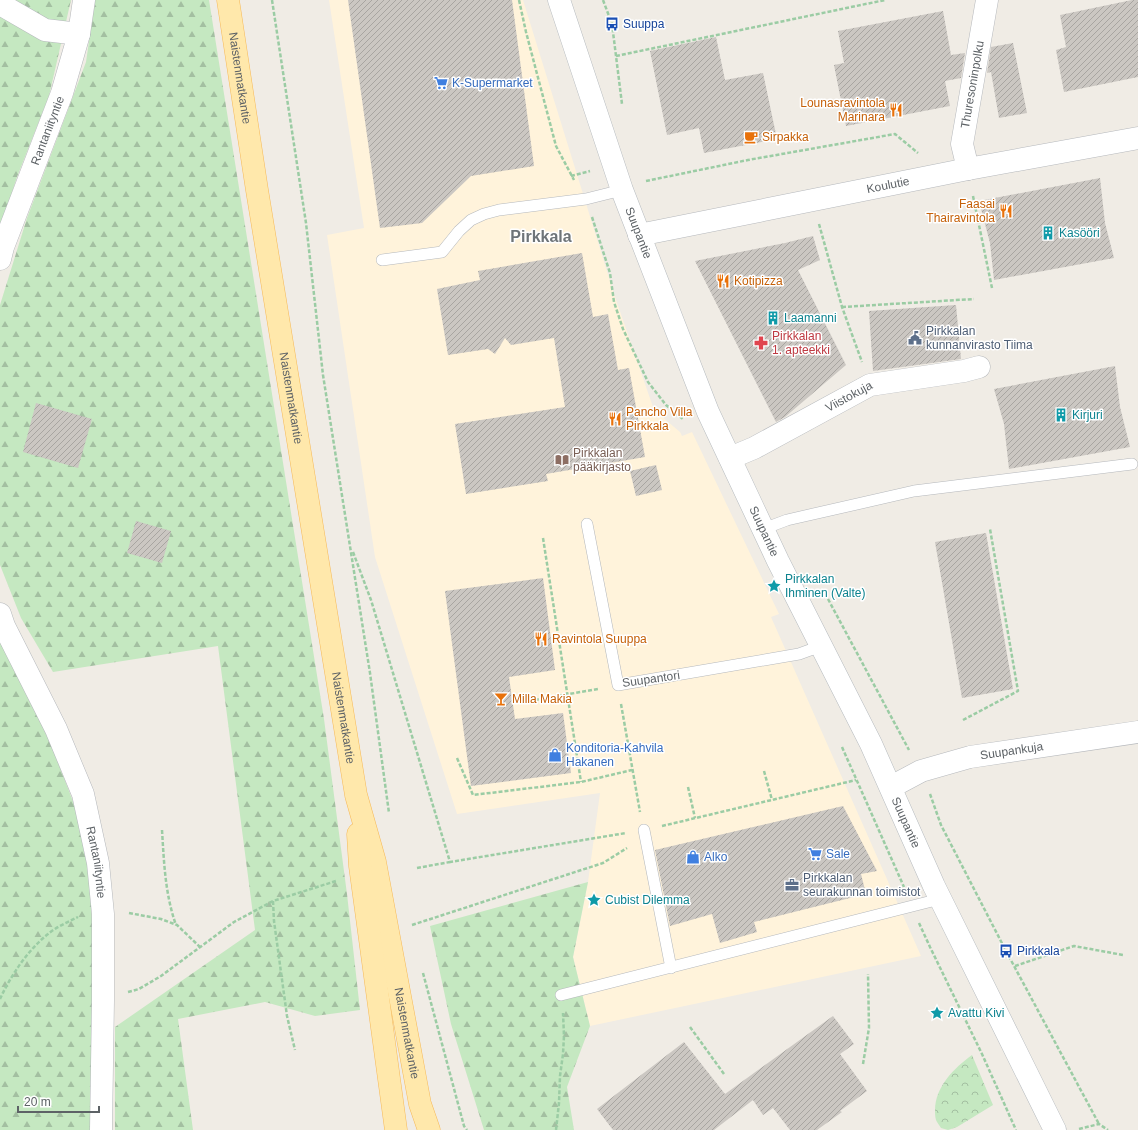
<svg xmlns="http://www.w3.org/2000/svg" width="1138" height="1130" viewBox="0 0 1138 1130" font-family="Arial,sans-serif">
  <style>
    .commercial { fill: #fff3db }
    .forest { fill: url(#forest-firs) }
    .park { fill: url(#park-crowns) }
    .building { fill: url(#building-hatch) }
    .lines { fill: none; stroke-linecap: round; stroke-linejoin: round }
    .lane-casing { stroke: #b5b8bc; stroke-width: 12 }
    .street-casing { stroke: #b5b8bc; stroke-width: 23 }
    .secondary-casing { stroke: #b6bbbf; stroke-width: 23 }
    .primary-casing { stroke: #f6b958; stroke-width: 23 }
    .path { stroke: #9bcca4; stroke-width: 2.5; stroke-dasharray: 4 2; stroke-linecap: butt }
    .lane { stroke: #fff; stroke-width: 11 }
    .street { stroke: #fff; stroke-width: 22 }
    .secondary { stroke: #fff; stroke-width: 22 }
    .primary { stroke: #ffe8ab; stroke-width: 22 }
    .labels { text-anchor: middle; stroke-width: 3; stroke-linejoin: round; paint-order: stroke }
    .transit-label { font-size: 12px; fill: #164399; stroke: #fff; text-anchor: start }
    .street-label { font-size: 12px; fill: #5d6266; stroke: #fff }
    .shop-label { font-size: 12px; fill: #366cbe; stroke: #fff; text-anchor: start }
    .food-label { font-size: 12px; fill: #c56008; stroke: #fff; text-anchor: start }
    .culture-label { font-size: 12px; fill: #0d838f; stroke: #fff; text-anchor: start }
    .service-label { font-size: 12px; fill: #4e5e75; stroke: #fff; text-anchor: start }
    .health-label { font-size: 12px; fill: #be3a42; stroke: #fff; text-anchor: start }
    .education-label { font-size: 12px; fill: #785e54; stroke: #fff; text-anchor: start }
    .district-label { font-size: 16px; font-weight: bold; fill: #6e7478; stroke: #fff }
  </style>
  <defs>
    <pattern id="forest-firs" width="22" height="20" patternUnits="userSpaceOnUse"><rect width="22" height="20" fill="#c5e8c1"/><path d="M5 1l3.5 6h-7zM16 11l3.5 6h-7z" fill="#a3bfa1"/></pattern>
    <pattern id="park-crowns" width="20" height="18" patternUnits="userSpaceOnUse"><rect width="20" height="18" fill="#c5e8c1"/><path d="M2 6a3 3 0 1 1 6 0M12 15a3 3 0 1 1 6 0" fill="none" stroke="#a3bfa1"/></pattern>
    <pattern id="building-hatch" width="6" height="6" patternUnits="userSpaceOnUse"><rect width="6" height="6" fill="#cbc7c2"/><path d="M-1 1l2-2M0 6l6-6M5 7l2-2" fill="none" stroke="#a8a5a1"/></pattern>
  </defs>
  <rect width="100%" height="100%" fill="#f0ece5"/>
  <!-- commercial -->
  <path class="commercial" d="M329,0H523L614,294L654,410L680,432L682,436L692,432L779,614L771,617L921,956L590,1026L573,957L588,882L600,793L457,814L375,557L327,235L364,228Z"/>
  <!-- forest -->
  <g class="forest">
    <path d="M0,0H71L49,96L17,177L0,229Z"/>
    <path d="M95,0H209L324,719L347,894L360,1010L315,1016L265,1002L178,1019L193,1130H115V1027L255,930L218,646L53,672L21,618L0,565V305L27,218L86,62Z"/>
    <path d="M0,633L53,749L77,812L88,861L91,901L95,976L92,1130H0Z"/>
    <path d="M588,882L573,957L590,1026L567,1087L574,1130H484L451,1024L430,926Z"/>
  </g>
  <!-- park -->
  <path class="park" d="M972,1055L993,1105L957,1127L948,1130L941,1128C939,1125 937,1122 936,1120C935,1117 935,1113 935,1110C935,1087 954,1068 972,1055Z"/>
  <!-- building -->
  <g class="building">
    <path d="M348,0H512L534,166L471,176L422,223L380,228Z"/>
    <path d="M1132,0H1138V77L1064,92L1056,50L1066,47L1060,15Z"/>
    <path d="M943,11L951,55L965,53L961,78L945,81L950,106L846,126L834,65L844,63L838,31Z"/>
    <path d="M716,37L725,80L763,73L777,139L704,153L699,128L667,135L650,51Z"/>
    <path d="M1013,43L1027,113L999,118L991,72L987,73L991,47Z"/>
    <path d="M1100,178L1105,223L1114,258L994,280L990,243L979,201Z"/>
    <path d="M813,236L820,260L798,270L846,365L785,417L776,422L695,261L785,243Z"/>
    <path d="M582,253L593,317L608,314L618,370L629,368L645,457L546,474L548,481L466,494L455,424L565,407L554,338L511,345L505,338L495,354L488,349L448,355L437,289L480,280L478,271Z"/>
    <path d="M956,305L961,359L873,371L869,311Z"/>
    <path d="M1115,366L1120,407L1130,447L1009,469L1004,424L994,389Z"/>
    <path d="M36,403L92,419L78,468L23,452Z"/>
    <path d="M656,465L662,490L636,496L630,471Z"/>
    <path d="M136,521L171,531L162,563L127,553Z"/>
    <path d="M986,533L1013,689L962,698L935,542Z"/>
    <path d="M543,578L555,670L509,677L515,719L563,713L571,773L471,786L445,591Z"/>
    <path d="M843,806L877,871L861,874L866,894L754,922L757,932L720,943L712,914L670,926L655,850Z"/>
    <path d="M833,1016L854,1044L840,1054L867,1091L840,1111L842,1112L817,1130H790L773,1108L763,1115L753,1100L714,1130H613L597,1109L684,1042L725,1094Z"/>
  </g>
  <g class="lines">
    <!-- lane casing -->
    <g class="lane-casing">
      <g id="lane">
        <path d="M382,260L442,252L459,231L471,220L484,214L499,210L586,199L622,190"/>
        <path d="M587,524L618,685L799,654L821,646"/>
        <path d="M763,529L787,520L914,491L1132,464"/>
        <path d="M644,830L671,968"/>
        <path d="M561,995L940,899"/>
      </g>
    </g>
    <!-- street casing -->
    <g class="street-casing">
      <g id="street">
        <path d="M0,4L45,30L79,34"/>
        <path id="s1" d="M968,169L962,144L987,0"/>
        <path id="s2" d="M639,235L968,169L1138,138"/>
        <path id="s3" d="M0,259L3,247L62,93L79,34L84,0"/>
        <path id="s4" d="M730,458L754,448L870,385L964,371L979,367"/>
        <path id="s5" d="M0,614L4,626L56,729L83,794L98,863L103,914V1000L101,1130"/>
        <path id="s6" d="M891,787L921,771L970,757L1138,732"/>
      </g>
    </g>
    <!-- secondary casing -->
    <g class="secondary-casing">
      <g id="secondary">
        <path id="s7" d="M559,0L622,190L708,412L778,561L871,744L934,886L1055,1130"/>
      </g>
    </g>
    <!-- primary casing -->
    <g class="primary-casing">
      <g id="primary">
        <path id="s8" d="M228,0L257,190L356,795L375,862L420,1104L429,1130"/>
        <path d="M358,834L360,866L396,1130"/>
      </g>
    </g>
    <!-- path -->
    <g class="path">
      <path d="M272,0L306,223L323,375L370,673L389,813"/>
      <path d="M519,0L526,32L556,146L574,180"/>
      <path d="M603,0L612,24L622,104"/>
      <path d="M616,56L885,0"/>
      <path d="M571,176L590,171"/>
      <path d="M646,181L748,160L895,134L918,153"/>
      <path d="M973,196L992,288"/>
      <path d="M592,217L610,273L614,302L623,329L648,382L666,405L683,419"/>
      <path d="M819,224L842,307L862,362"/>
      <path d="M842,307L974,299"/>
      <path d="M543,538L581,782"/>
      <path d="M353,552L371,600L450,862L626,833"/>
      <path d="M828,599L909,750"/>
      <path d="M523,702L598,689"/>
      <path d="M621,704L640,812"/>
      <path d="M963,720L1018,691L990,529"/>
      <path d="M842,747L904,887"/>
      <path d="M457,758L473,795L581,782L632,770"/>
      <path d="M764,771L772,800"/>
      <path d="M688,787L695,818"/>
      <path d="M930,794L941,825L1006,951L1099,1124"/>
      <path d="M662,826L856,780"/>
      <path d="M162,830C164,862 165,894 176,925"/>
      <path d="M417,868L450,862"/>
      <path d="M273,901L274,921L287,1016L295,1050"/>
      <path d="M129,913L161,919L177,925L201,948"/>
      <path d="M919,923L930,947L982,1054L1016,1130"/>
      <path d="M412,925L603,863L627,848"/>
      <path d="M1015,966L1074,946L1123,955"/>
      <path d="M423,973L464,1126L467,1130"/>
      <path d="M128,992L139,989L161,976L234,922L273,901L336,881"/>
      <path d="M0,999C11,975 28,950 48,934C56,927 68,922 78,917"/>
      <path d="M690,1027L724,1074"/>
      <path d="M863,1064L869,1028L868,974"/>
      <path d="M1079,1129L1099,1124L1108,1130"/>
      <path d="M556,1130L559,1103L560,1076L563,1054L564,1036L563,1013"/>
    </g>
    <!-- lane -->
    <use href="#lane" class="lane"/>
    <!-- street -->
    <use href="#street" class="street"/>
    <!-- secondary -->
    <use href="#secondary" class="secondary"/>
    <!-- primary -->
    <use href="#primary" class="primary"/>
  </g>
  <!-- icons -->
  <defs>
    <g id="bus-bare" transform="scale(1.08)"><path d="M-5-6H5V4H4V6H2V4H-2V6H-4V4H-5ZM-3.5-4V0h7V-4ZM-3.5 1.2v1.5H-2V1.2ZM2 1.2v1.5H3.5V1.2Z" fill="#1a4fb4" stroke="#fff" stroke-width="2.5" paint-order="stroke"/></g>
    <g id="supermarket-bare" transform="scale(1.08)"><path d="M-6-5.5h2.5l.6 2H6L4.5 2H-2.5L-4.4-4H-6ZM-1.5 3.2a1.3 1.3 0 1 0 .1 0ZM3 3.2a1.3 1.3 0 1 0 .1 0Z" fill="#3f7fe0" stroke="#fff" stroke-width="2.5" paint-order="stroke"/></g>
    <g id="restaurant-bare" transform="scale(1.08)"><path d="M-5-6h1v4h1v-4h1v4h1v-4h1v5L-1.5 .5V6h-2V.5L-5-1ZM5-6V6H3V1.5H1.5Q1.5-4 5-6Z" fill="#e8710a" stroke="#fff" stroke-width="2.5" paint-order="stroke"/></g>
    <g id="cafe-bare" transform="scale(1.08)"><path d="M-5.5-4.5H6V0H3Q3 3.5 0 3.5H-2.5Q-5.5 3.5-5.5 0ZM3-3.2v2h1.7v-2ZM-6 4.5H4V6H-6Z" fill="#e8710a" stroke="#fff" stroke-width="2.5" paint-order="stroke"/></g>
    <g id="building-bare" transform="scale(1.08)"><path d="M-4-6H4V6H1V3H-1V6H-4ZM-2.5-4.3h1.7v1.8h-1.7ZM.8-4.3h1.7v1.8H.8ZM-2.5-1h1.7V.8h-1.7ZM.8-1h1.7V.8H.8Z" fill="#0f9aa8" stroke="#fff" stroke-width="2.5" paint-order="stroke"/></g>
    <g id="civic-bare" transform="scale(1.08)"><path d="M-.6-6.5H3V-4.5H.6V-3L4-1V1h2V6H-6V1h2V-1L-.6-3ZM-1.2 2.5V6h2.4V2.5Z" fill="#5c6f8a" stroke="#fff" stroke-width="2.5" paint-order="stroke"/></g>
    <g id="pharmacy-bare" transform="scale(1.08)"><path d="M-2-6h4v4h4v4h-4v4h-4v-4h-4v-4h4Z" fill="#e0444e" stroke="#fff" stroke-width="2.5" paint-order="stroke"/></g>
    <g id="library-bare" transform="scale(1.08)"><path d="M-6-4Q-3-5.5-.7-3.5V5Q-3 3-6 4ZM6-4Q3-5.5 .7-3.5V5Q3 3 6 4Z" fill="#8d6e63" stroke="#fff" stroke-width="2.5" paint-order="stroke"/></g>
    <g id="sight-bare" transform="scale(1.08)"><path d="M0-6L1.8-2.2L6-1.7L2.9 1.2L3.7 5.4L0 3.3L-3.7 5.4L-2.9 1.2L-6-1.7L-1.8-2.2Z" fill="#0f9aa8" stroke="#fff" stroke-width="2.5" paint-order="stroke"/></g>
    <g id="bar-bare" transform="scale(1.08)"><path d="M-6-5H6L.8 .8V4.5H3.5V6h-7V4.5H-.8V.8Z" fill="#e8710a" stroke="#fff" stroke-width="2.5" paint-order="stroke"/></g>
    <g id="shop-bare" transform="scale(1.08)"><path d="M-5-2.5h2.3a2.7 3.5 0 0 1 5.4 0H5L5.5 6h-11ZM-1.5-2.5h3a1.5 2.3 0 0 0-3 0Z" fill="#3f7fe0" stroke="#fff" stroke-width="2.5" paint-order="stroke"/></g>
    <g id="office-bare" transform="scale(1.08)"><path d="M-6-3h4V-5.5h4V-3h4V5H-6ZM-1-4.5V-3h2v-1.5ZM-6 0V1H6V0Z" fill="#5c6f8a" stroke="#fff" stroke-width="2.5" paint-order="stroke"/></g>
  </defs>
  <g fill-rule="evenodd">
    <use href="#bus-bare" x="612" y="24"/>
    <use href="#supermarket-bare" x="441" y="83"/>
    <use href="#restaurant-bare" x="896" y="110"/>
    <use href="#cafe-bare" x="751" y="137"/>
    <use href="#restaurant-bare" x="1006" y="211"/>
    <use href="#building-bare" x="1048" y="233"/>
    <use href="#restaurant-bare" x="723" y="281"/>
    <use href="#building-bare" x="773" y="318"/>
    <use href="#civic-bare" x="915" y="338"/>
    <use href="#pharmacy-bare" x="761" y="343"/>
    <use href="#building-bare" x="1061" y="415"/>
    <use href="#restaurant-bare" x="615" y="419"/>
    <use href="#library-bare" x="562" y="460"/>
    <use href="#sight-bare" x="774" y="586"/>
    <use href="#restaurant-bare" x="541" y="639"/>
    <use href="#bar-bare" x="501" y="699"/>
    <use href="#shop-bare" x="555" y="755"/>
    <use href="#supermarket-bare" x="815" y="854"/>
    <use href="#shop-bare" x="693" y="857"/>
    <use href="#office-bare" x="792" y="885"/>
    <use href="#sight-bare" x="594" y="900"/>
    <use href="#bus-bare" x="1006" y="951"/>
    <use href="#sight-bare" x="937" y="1013"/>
  </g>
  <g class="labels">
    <!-- transit labels -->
    <g class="transit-label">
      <text x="623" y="28">Suuppa</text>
      <text x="1017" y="955">Pirkkala</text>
    </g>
    <!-- street labels -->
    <g class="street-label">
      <text dy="4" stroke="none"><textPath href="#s8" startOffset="79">Naistenmatkantie</textPath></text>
      <text dy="4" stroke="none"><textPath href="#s1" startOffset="86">Thuresoninpolku</textPath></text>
      <text dy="4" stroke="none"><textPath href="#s3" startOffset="137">Rantaniityntie</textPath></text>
      <text dy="4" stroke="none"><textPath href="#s2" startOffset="254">Koulutie</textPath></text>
      <text dy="4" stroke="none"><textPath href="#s7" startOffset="246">Suupantie</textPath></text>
      <text dy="4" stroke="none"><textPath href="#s8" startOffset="403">Naistenmatkantie</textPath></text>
      <text dy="4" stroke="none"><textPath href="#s4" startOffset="134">Viistokuja</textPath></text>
      <text dy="4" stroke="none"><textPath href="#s7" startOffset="570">Suupantie</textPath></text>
      <text transform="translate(651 679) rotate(-8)" y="4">Suupantori</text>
      <text dy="4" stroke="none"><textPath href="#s8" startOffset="727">Naistenmatkantie</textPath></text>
      <text dy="4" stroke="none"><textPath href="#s6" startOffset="127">Suupankuja</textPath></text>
      <text dy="4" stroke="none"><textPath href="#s7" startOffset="894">Suupantie</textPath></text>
      <text dy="4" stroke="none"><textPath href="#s5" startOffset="268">Rantaniityntie</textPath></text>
      <text dy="4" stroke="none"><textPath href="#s8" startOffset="1049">Naistenmatkantie</textPath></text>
    </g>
    <!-- shop labels -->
    <g class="shop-label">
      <text x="452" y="87">K-Supermarket</text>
      <text x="566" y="752">Konditoria-Kahvila<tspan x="566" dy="14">Hakanen</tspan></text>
      <text x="826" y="858">Sale</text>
      <text x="704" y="861">Alko</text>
    </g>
    <!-- food labels -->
    <g class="food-label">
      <text x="885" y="107" text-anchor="end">Lounasravintola<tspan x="885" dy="14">Marinara</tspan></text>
      <text x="762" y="141">Sirpakka</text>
      <text x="995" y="208" text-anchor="end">Faasai<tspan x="995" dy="14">Thairavintola</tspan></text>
      <text x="734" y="285">Kotipizza</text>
      <text x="626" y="416">Pancho Villa<tspan x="626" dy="14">Pirkkala</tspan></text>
      <text x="552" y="643">Ravintola Suuppa</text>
      <text x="512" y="703">Milla Makia</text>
    </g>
    <!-- culture labels -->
    <g class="culture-label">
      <text x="1059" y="237">Kasööri</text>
      <text x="784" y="322">Laamanni</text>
      <text x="1072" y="419">Kirjuri</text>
      <text x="785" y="583">Pirkkalan<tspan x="785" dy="14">Ihminen (Valte)</tspan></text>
      <text x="605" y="904">Cubist Dilemma</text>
      <text x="948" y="1017">Avattu Kivi</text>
    </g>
    <!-- service labels -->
    <g class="service-label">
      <text x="926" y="335">Pirkkalan<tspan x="926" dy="14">kunnanvirasto Tiima</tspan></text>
      <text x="803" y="882">Pirkkalan<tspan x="803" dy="14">seurakunnan toimistot</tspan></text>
    </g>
    <!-- health labels -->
    <g class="health-label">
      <text x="772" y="340">Pirkkalan<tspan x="772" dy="14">1. apteekki</tspan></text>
    </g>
    <!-- education labels -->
    <g class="education-label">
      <text x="573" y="457">Pirkkalan<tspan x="573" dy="14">pääkirjasto</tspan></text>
    </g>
    <!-- district labels -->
    <g class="district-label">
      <text x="541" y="242">Pirkkala</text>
    </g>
  </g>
  <!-- scale -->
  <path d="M18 1106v6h81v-6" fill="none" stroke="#5d6266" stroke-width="2"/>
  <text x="24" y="1106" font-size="12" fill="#5d6266" stroke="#ffffff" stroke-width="3" paint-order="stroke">20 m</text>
</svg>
